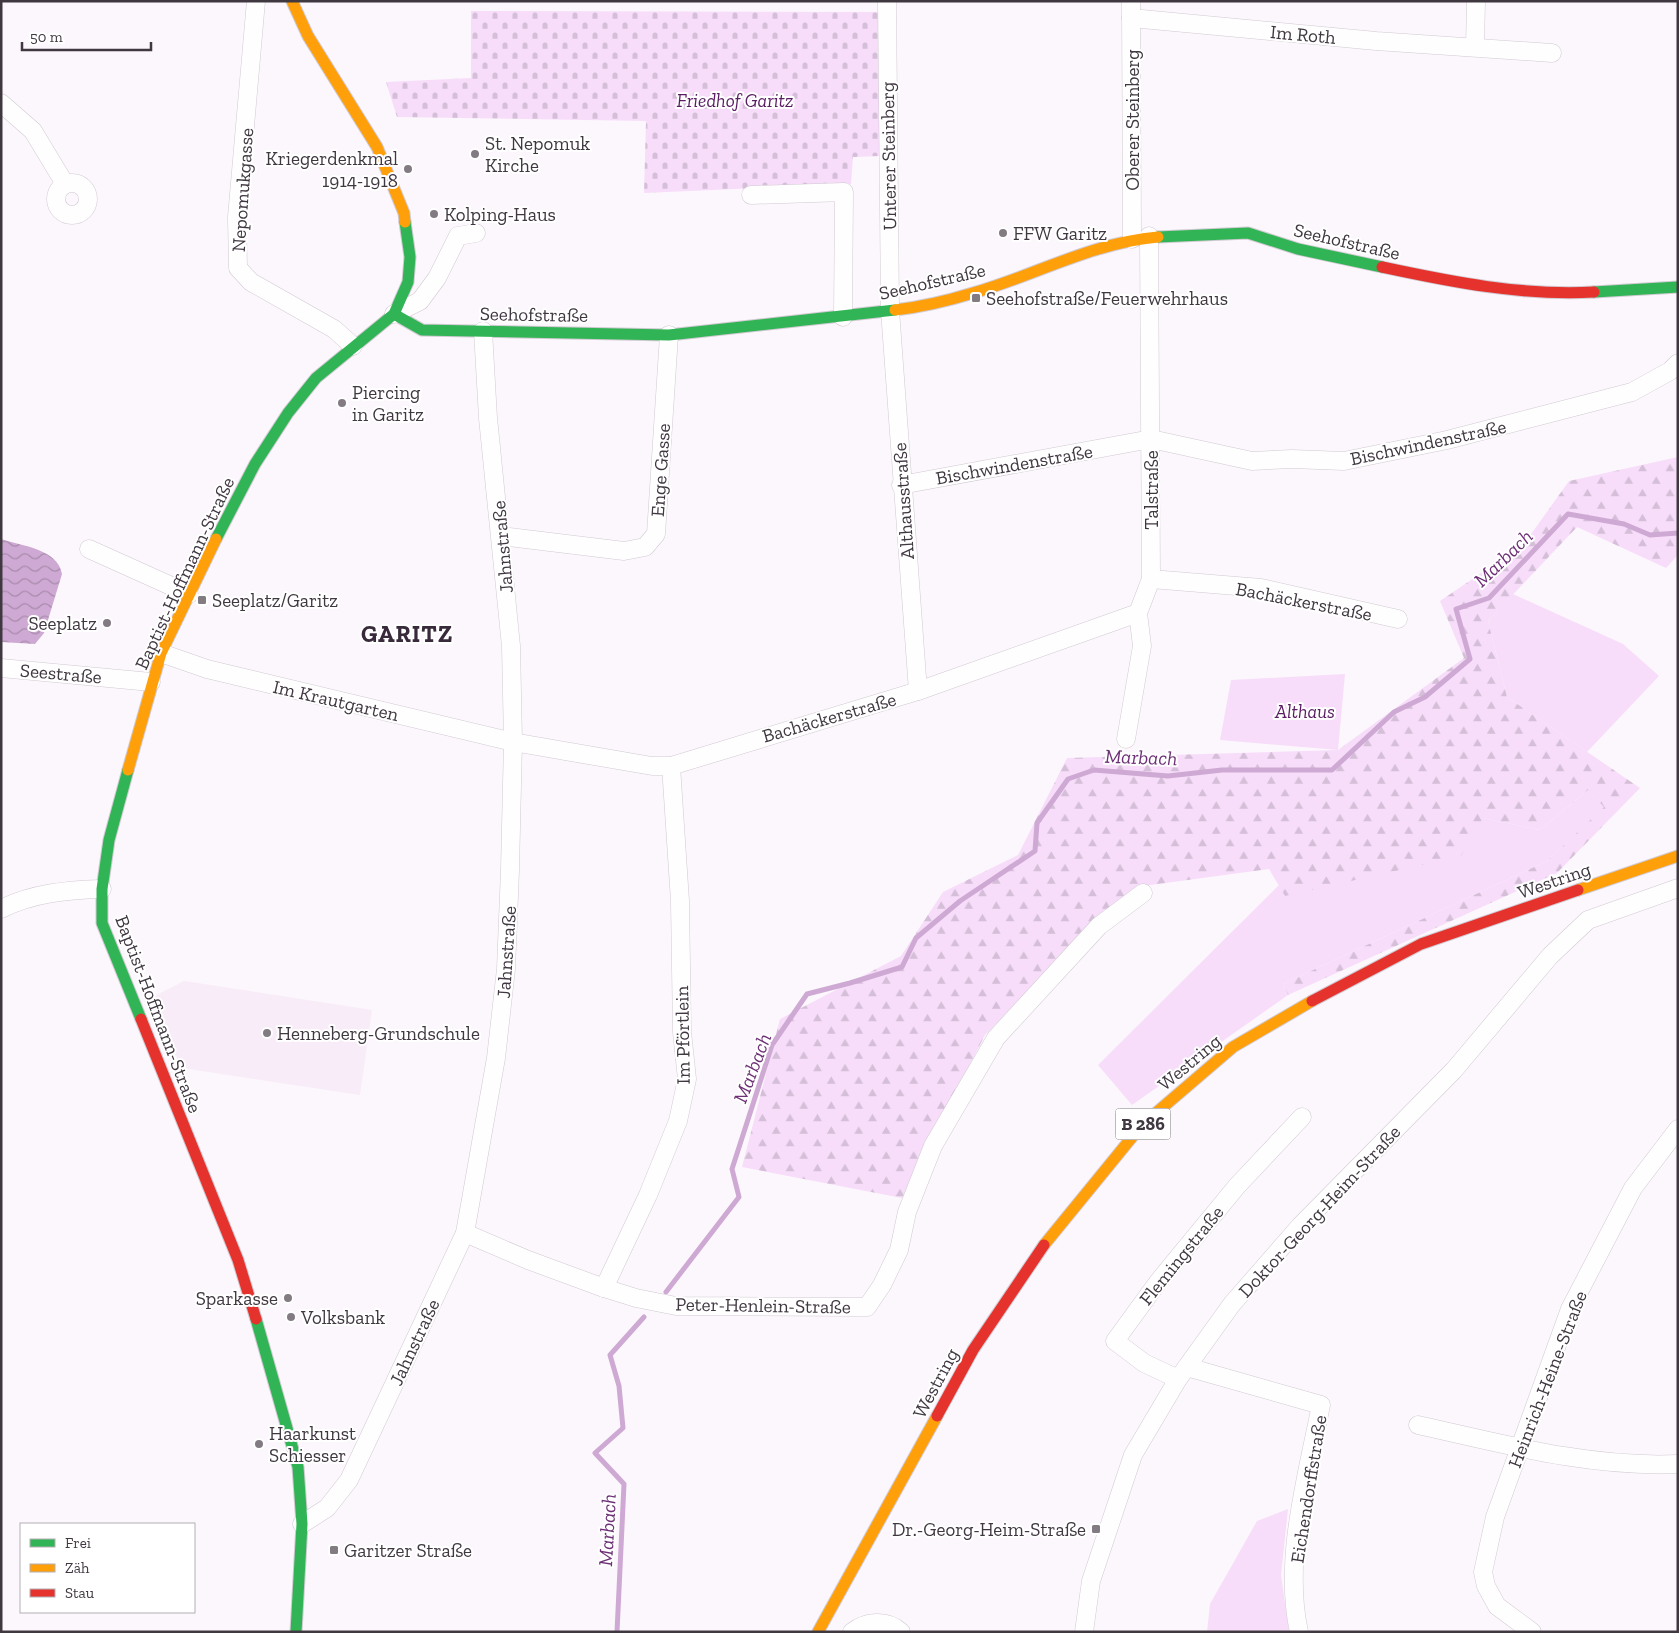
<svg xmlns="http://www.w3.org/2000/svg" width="1679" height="1633" viewBox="0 0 1679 1633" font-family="'Zilla Slab',serif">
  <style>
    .built { fill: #f7ecf8 }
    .green { fill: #f7ddfa }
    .forest { fill: url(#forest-firs) }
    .cemetery { fill: url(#cemetery-stones) }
    .water { fill: url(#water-waves) }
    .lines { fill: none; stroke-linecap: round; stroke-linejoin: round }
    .stream { stroke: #cea9d3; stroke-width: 5 }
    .street-casing { stroke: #d0cad1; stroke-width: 19 }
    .fast-casing { stroke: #d0cad1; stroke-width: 13 }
    .slow-casing { stroke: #d0cad1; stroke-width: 13 }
    .jam-casing { stroke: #d0cad1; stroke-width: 13 }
    .street { stroke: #fffeff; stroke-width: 18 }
    .fast { stroke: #30b455; stroke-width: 11 }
    .slow { stroke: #ff9f0a; stroke-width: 11 }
    .jam { stroke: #e5322d; stroke-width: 11 }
    .poi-dot { fill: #827b82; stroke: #fff; stroke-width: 2 }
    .labels { text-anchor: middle; stroke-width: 4; stroke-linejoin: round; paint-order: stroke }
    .shield { fill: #fff; stroke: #79747a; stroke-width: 1 }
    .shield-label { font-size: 18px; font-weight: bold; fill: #403841 }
    .street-label { font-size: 19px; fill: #403841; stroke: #fff }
    .park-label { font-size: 19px; font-style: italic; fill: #5a1d63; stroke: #fff }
    .poi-label { font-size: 19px; fill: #403841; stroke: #fff; text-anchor: start }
    .water-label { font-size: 20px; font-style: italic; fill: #6e3076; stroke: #fff }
    .district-label { font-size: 24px; font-weight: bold; letter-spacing: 1px; fill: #392a3b; stroke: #fff }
  </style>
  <defs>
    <pattern id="forest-firs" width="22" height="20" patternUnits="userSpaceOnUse" patternTransform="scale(1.25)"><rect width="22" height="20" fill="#f7ddfa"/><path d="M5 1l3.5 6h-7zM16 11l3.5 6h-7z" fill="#d5bed8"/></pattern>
    <pattern id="cemetery-stones" width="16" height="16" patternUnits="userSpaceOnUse" patternTransform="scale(1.25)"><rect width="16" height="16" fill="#f7ddfa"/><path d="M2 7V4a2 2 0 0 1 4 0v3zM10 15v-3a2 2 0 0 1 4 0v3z" fill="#d5bed8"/></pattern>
    <pattern id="water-waves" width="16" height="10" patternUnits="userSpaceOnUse" patternTransform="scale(1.25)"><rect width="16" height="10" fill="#cea9d3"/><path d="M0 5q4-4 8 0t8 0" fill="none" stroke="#a98bad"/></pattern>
  </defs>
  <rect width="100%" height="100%" fill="#fcf7fc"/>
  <!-- built -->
  <path class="built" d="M184,981L372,1010L360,1095L182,1068L149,999Z"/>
  <!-- green -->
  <g class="green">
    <path d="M1513,594L1623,644L1659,676L1587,752L1507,697L1488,621Z"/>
    <path d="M1345,674L1338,750L1220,740L1231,680Z"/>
    <path d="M1588,790L1605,807L1547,861L1283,984L1288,995L1132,1105L1098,1065L1279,885L1285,896L1483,818L1540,830Z"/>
    <path d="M1288,1509L1281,1575L1289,1632H1207L1210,1604L1257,1521Z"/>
  </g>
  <!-- forest -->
  <path class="forest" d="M1678,457V555L1666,568L1577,527L1488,621L1507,697L1640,788L1557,873L1288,995L1283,984L1547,861L1604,807L1588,790L1540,830L1483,818L1461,856L1285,896L1269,869L1136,887L1096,923L985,1035L902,1198L742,1167L780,1019L901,956L943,892L1018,855L1067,758L1338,750L1464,658L1440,601L1524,544L1569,481Z"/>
  <!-- cemetery -->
  <path class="cemetery" d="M471,11L880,12V156L853,157L851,184L644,193L646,121L397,117L386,82L471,78Z"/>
  <!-- water -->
  <path class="water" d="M1,539C22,546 58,549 62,574L44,633L35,644L1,642Z"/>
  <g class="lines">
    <!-- stream -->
    <g class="stream">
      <path d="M666,1292L739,1197L732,1169L772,1045L807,994L850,983L902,967L916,938L960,901L1035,851L1037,823L1068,779L1094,770L1168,776L1222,770H1332L1394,712L1425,697L1470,659L1456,609L1489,598L1568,514L1624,524L1650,535L1678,533"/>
      <path d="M617,1632L624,1484L595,1453L623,1428L619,1386L610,1355L644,1317"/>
    </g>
    <!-- street casing -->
    <g class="street-casing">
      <g id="street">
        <path d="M256,1L237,217L238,268L251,282L334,329L353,346"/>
        <path d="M887,1L890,310L918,691"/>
        <path d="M1131,1L1132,239"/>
        <path d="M1131,18L1376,41L1552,53"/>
        <path d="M1475,47L1476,1"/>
        <path d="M1,103L33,131L65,184"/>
        <circle cx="72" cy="199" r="16"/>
        <path d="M751,195L844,192L843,317"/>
        <path d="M394,314L420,301L437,278L458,236L476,233"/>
        <path d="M901,485L1151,439L1252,461L1292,459L1344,461L1447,440L1632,392L1670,371L1678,363"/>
        <path d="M501,536L624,551L645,547L656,534L669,335"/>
        <path d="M89,549L189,594"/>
        <path d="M1151,579L1261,588L1398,619"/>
        <path d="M161,653L207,669L513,742L652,766H671L918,691L1138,613"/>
        <path d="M1,668L151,682"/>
        <path d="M1126,739L1142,646L1138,613L1151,579L1149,236"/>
        <path d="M1,909C33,893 67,890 102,889"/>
        <path d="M465,1233L528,1260L604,1288L636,1298L676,1306L867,1307L882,1285L899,1250L907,1212L933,1146L996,1038L1099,926L1143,893"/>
        <path d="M604,1288L648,1195L678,1121L687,1079L682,1032L680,901L671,766"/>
        <path d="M1187,1367L1321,1405C1307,1476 1283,1560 1299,1632"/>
        <path d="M1178,1379L1144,1363L1115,1341L1158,1282L1237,1186L1302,1117"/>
        <path d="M1418,1425C1503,1444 1590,1468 1678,1464"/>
        <path d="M302,1524L327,1508L349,1480L465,1233L496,1058L506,969L510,870L513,742L511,646L488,418L483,331"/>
        <path d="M852,1632C866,1621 887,1619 901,1632"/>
        <path d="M1084,1632L1091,1581L1133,1455L1178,1379L1232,1304L1301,1225L1454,1070L1550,956L1588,920L1678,888"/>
        <path d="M1532,1632L1497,1606L1486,1586L1483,1572L1495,1517L1570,1309L1633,1188L1678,1129"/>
      </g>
    </g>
    <!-- fast casing -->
    <g class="fast-casing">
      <g id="fast">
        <path d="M1158,237L1248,233L1298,249L1382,267"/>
        <path d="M1594,292L1678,287"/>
        <path d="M394,314L422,330L669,335L895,310"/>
        <path d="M216,539L255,464L288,413L316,378L394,314L408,282L410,257L405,222"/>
        <path d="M128,770L109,840L102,889V923L141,1019"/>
        <path d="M256,1319L298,1467L302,1524L296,1632"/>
      </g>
    </g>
    <!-- slow casing -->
    <g class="slow-casing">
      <g id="slow">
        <path d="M292,1L308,36L377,147L404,213L405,222"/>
        <path d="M895,310C921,307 947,301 973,293C1036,275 1091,243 1158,237"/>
        <path d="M128,770L161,653L216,539"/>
        <path d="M1578,890L1678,856"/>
        <path d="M1044,1245L1142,1125L1233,1047L1312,1001"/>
        <path d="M818,1632L937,1416"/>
      </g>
    </g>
    <!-- jam casing -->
    <g class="jam-casing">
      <g id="jam">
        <path d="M1382,267C1452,282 1522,296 1594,292"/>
        <path d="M1312,1001L1421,944L1578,890"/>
        <path d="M141,1019L238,1260L256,1319"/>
        <path d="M937,1416L973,1350L1044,1245"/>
      </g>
    </g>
    <!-- street -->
    <use href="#street" class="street"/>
    <!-- fast -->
    <use href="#fast" class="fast"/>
    <!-- slow -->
    <use href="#slow" class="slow"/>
    <!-- jam -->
    <use href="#jam" class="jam"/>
  </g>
  <!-- markers -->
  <g class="poi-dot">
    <circle cx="475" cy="154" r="5"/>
    <circle cx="408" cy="169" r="5"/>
    <circle cx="434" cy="214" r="5"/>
    <circle cx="1003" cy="233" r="5"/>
    <rect x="971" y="293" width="10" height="10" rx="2.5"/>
    <circle cx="342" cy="403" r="5"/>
    <rect x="197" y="595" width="10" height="10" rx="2.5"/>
    <circle cx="107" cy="623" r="5"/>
    <circle cx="267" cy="1033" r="5"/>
    <circle cx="288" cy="1298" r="5"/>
    <circle cx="291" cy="1317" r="5"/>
    <circle cx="259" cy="1444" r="5"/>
    <rect x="1091" y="1524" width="10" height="10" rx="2.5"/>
    <rect x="329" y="1545" width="10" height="10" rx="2.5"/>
  </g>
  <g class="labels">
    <!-- shield labels -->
    <rect class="shield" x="1115.5" y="1108.5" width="55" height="31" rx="4"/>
    <g class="shield-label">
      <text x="1143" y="1130">B 286</text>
    </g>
    <!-- street labels -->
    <g class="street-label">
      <text transform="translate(1303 34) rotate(5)" y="7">Im Roth</text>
      <text transform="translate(1132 120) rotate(-90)" y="7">Oberer Steinberg</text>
      <text transform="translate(888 156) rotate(-91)" y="7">Unterer Steinberg</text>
      <text transform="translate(242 190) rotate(-86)" y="7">Nepomukgasse</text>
      <text transform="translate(1347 241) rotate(13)" y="7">Seehofstraße</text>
      <text transform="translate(932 281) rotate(-13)" y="7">Seehofstraße</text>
      <text transform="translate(534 314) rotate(1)" y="7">Seehofstraße</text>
      <text transform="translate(1428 442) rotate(-12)" y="7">Bischwindenstraße</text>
      <text transform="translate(1014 464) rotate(-10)" y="7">Bischwindenstraße</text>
      <text transform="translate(660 470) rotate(-86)" y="7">Enge Gasse</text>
      <text transform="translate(1151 490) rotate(-90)" y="7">Talstraße</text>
      <text transform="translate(903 501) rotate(-94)" y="7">Althausstraße</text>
      <text transform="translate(502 547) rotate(-95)" y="7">Jahnstraße</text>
      <text transform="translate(184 573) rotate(-65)" y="7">Baptist-Hoffmann-Straße</text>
      <text transform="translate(1304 601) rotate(11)" y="7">Bachäckerstraße</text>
      <text transform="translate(61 673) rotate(5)" y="7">Seestraße</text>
      <text transform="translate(336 700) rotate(13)" y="7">Im Krautgarten</text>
      <text transform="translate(829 717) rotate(-16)" y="7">Bachäckerstraße</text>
      <text transform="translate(1554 880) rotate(-19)" y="7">Westring</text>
      <text transform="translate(506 952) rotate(-86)" y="7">Jahnstraße</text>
      <text transform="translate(159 1014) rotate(69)" y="7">Baptist-Hoffmann-Straße</text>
      <text transform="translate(682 1035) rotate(-91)" y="7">Im Pförtlein</text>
      <text transform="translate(1189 1062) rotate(-40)" y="7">Westring</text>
      <text transform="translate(1319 1211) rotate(-47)" y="7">Doktor-Georg-Heim-Straße</text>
      <text transform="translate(1181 1255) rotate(-51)" y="7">Flemingstraße</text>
      <text transform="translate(763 1305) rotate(1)" y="7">Peter-Henlein-Straße</text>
      <text transform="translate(414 1342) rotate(-65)" y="7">Jahnstraße</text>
      <text transform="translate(1547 1379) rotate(-69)" y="7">Heinrich-Heine-Straße</text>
      <text transform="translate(935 1383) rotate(-62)" y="7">Westring</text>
      <text transform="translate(1308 1489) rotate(-81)" y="7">Eichendorffstraße</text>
    </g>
    <!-- park labels -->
    <g class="park-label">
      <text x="735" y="107">Friedhof Garitz</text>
      <text x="1305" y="718">Althaus</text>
    </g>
    <!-- poi labels -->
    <g class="poi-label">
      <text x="485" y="150">St. Nepomuk<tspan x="485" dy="22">Kirche</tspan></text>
      <text x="398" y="165" text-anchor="end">Kriegerdenkmal<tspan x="398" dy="22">1914-1918</tspan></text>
      <text x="444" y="221">Kolping-Haus</text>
      <text x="1013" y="240">FFW Garitz</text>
      <text x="986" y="305">Seehofstraße/Feuerwehrhaus</text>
      <text x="352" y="399">Piercing<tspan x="352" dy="22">in Garitz</tspan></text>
      <text x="212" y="607">Seeplatz/Garitz</text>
      <text x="97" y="630" text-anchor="end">Seeplatz</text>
      <text x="277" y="1040">Henneberg-Grundschule</text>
      <text x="278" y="1305" text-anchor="end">Sparkasse</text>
      <text x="301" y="1324">Volksbank</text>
      <text x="269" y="1440">Haarkunst<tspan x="269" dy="22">Schiesser</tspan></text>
      <text x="1086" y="1536" text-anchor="end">Dr.-Georg-Heim-Straße</text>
      <text x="344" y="1557">Garitzer Straße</text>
    </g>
    <!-- water labels -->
    <g class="water-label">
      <text transform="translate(1503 558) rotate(-44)" y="7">Marbach</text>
      <text transform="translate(1141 757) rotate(2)" y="7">Marbach</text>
      <text transform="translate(752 1068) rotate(-69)" y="7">Marbach</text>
      <text transform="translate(607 1530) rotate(-87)" y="7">Marbach</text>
    </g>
    <!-- district labels -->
    <g class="district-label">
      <text x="407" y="642">GARITZ</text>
    </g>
  </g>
  <!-- border -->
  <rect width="1679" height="1633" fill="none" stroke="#403841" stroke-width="5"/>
  <!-- legend -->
  <rect x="20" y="1523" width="175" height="90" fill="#ffffff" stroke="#b3afb3"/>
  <rect x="30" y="1539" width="25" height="8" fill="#30b455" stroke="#b3afb3"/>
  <text x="65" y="1548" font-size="15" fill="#403841">Frei</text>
  <rect x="30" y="1564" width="25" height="8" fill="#ff9f0a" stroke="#b3afb3"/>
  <text x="65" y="1573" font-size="15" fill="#403841">Zäh</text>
  <rect x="30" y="1589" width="25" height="8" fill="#e5322d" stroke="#b3afb3"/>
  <text x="65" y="1598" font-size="15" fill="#403841">Stau</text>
  <!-- scale -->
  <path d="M22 42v8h129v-8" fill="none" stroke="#403841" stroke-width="2.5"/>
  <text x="30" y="42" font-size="15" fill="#403841" stroke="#ffffff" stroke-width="4" paint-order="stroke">50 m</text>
</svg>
